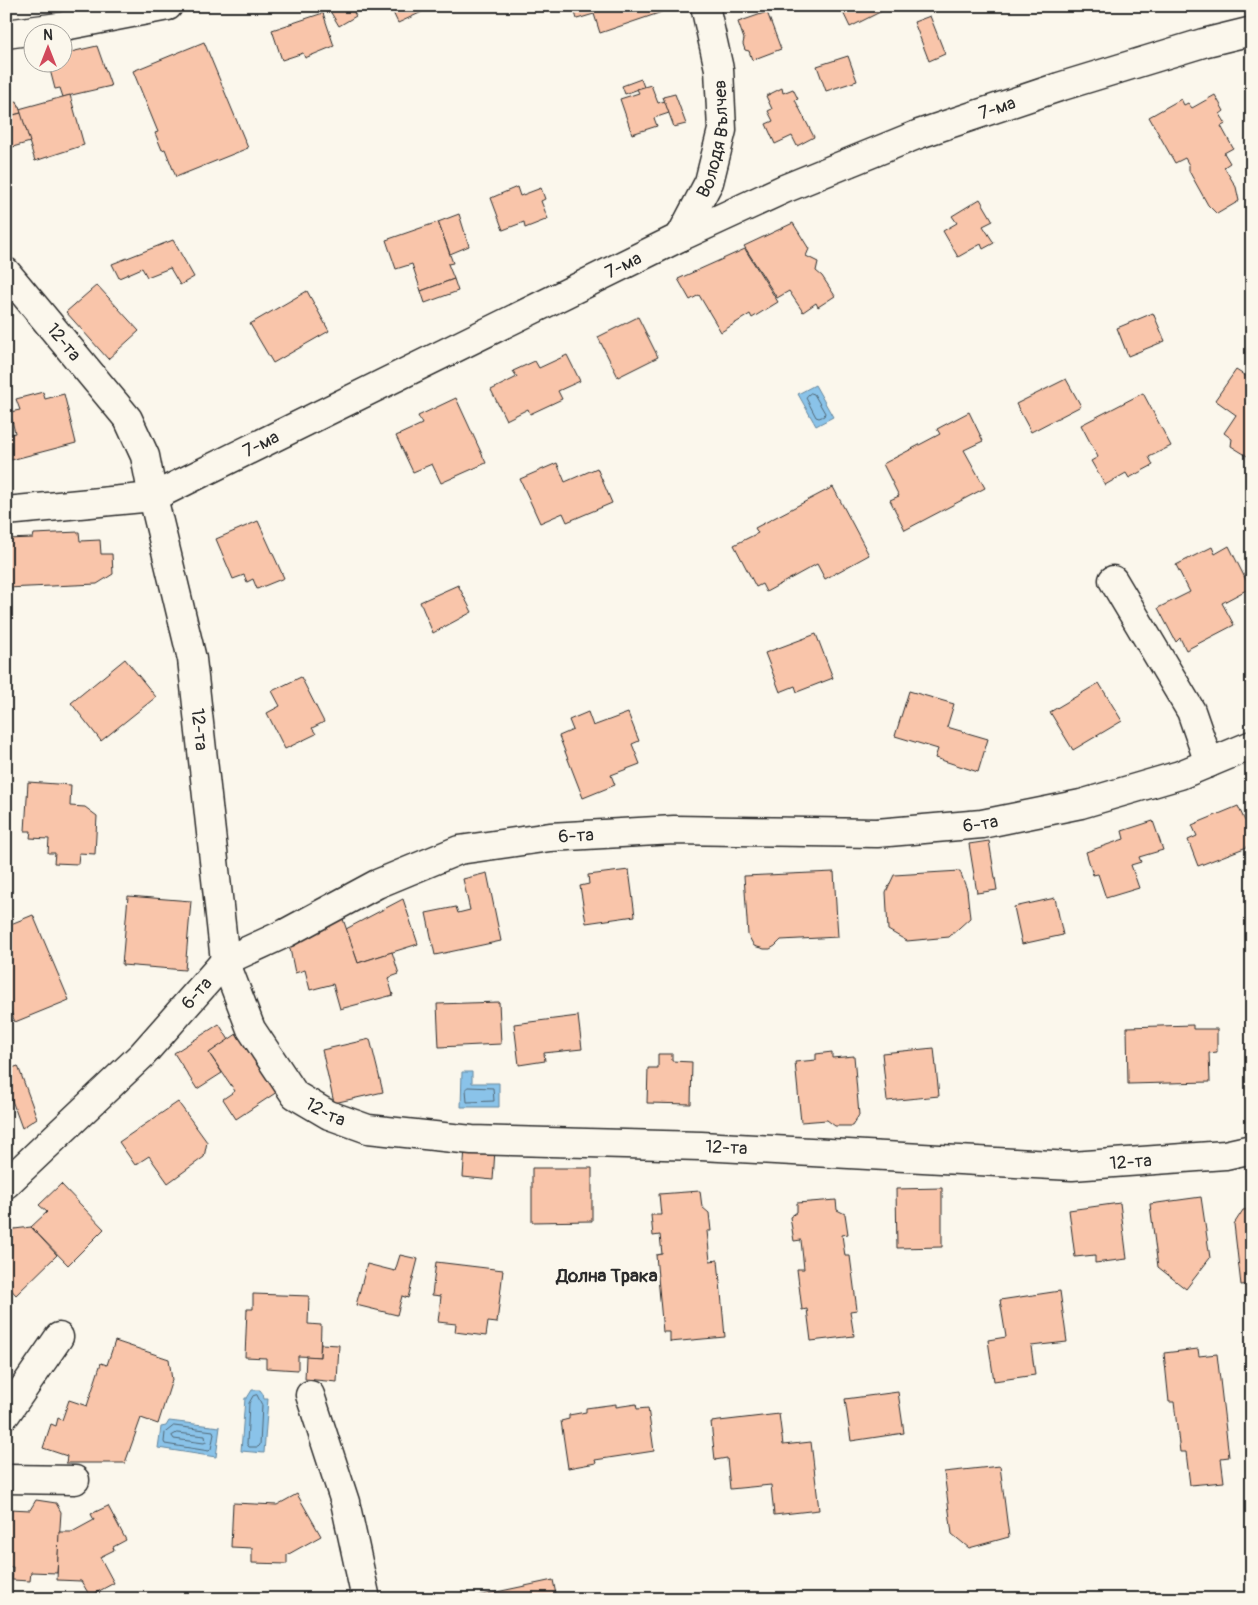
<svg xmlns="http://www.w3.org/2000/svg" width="1258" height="1605" viewBox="0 0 1258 1605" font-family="Pangolin,sans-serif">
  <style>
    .water { fill: #8ac3e9; stroke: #64869d }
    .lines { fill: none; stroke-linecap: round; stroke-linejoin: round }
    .shore { stroke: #516877; stroke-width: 1 }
    .building { fill: #f9c5aa; stroke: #2b2b2b }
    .minor-casing { stroke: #2b2b2b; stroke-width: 31 }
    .minor { stroke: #fbf7ec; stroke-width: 28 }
    .labels { text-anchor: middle; stroke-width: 5; stroke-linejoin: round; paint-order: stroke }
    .street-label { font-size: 18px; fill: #2b2b2b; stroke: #fbf7ec }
    .neighbourhood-label { font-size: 19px; font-weight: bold; fill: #2b2b2b; stroke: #fbf7ec }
  </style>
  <rect width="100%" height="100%" fill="#fbf7ec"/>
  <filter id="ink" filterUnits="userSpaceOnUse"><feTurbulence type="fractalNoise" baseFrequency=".02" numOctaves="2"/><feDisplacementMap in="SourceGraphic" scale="10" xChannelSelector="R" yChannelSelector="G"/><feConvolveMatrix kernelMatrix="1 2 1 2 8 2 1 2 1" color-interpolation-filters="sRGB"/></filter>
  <g filter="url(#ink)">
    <!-- water -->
    <g class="water">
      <path d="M815,385L833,417L816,426L798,394Z"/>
      <path d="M462,1072H472V1083H499V1107H461Z"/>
      <path d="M252,1390H260L263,1394L264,1399H268L264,1453L241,1451L245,1398H247Z"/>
      <path d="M169,1421L220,1427L216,1457L158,1448L161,1427L166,1426Z"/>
    </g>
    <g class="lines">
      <!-- shore -->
      <g class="shore">
        <path d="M811,393L814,394L825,413L824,416L819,418L816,417L806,398L807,396Z"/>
        <path d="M468,1087L493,1088L494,1101L467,1102L466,1089Z"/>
        <path d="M257,1395L262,1405L260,1445L258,1447H249L247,1444L249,1403L253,1396Z"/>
        <path d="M174,1426L213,1431L214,1434L211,1449L209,1451L165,1444L164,1442L165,1433Z"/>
        <path d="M177,1433L205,1436L206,1442L204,1443L174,1439L172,1436Z"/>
      </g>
    </g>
    <!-- building -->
    <g class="building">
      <path d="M327,6H350L356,16L339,26Z"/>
      <path d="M351,6H366L355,13Z"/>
      <path d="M390,6H435L398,23Z"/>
      <path d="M573,6H660L662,12L600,33L594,14L577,19Z"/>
      <path d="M840,6H890V7L850,27Z"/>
      <path d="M1177,6H1198L1179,11Z"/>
      <path d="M767,12L781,49L752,60L749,51L745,50L743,44L744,39L738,22Z"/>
      <path d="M323,13L334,46L305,58L303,53L282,60L272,30Z"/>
      <path d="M930,16L945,54L929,61L914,22Z"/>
      <path d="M204,42L248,148L176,177L165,149L162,150L155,133L158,132L133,71Z"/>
      <path d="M97,46L111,86L63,97L60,88L55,89L48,62H62V54Z"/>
      <path d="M848,56L857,81L826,91L817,66Z"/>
      <path d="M641,79L644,87L625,94L622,86Z"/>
      <path d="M651,85L658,103L665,101L669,113L654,118L657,126L632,134L620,99L639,93L637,89Z"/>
      <path d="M782,88L783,93L793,89L798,99L795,100L814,137L797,146L792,136L775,144L766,124L773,121L768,111L772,109L766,96Z"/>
      <path d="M675,94L686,124L674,127L663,97Z"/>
      <path d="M70,95L84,145L35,161L19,109Z"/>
      <path d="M1215,95L1224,111L1220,114L1226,124L1221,126L1233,148L1224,153L1230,163L1224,167L1236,187L1239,201L1217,214L1208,205L1189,171V165L1185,158L1175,163L1149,117L1181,99L1184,105L1188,103L1192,108Z"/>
      <path d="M17,101L21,113L6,117V104Z"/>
      <path d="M21,113L30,142L6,149V117Z"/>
      <path d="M517,187L520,196L541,188L545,199L541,201L548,219L525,228L524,222L503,230L491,198Z"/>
      <path d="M980,199L993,221L983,226L994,243L983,249L981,244L958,257L943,231L957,223L952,216Z"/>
      <path d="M459,214L469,246L450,254L438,222Z"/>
      <path d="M438,222L453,263L448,264L454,279L421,291L412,264L396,269L386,240Z"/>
      <path d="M793,223L809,249L806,256L818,262L816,271L822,276L835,296L818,307L816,303L803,312L789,291L777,298L744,246Z"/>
      <path d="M173,240L194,277L180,285L170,268L147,277L142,268L119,278L112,264Z"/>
      <path d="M745,249L778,302L752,318L750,314L721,332L699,295L690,300L678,279Z"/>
      <path d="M454,279L458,291L425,303L421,291Z"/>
      <path d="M97,285L139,331L108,359L66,312Z"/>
      <path d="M307,291L329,331L273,363L250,324Z"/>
      <path d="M1153,313L1165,341L1128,356L1117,328Z"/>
      <path d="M638,317L658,357L618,377L598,337Z"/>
      <path d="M567,355L580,381L558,391L562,399L530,414L528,409L506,420L491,390L517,377L513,371L535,361L539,368Z"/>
      <path d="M1236,370L1252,380V459L1231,446L1232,439L1224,433L1236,415L1215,400Z"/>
      <path d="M1066,379L1081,406L1031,432L1016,404Z"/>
      <path d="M43,392L45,399L64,394L76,443L11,460L6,443V435L15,433L10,412L20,410L16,399Z"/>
      <path d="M1143,393L1171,446L1149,457L1153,465L1129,478L1126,473L1105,485L1091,461L1098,457L1081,425Z"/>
      <path d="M456,398L486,463L441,483L432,464L413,472L396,436L422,424L418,416Z"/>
      <path d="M969,412L983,441L964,450L985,488L905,530L890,500L899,496L883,464L940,434L937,429Z"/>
      <path d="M557,463L565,482L597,468L612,503L567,522L563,513L540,523L520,479Z"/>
      <path d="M833,487L869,555L825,579L817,564L766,592L762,584L756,587L734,545L758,533L755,528Z"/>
      <path d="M258,521L284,578L257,589L253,579L247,582L244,575L233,579L216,539Z"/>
      <path d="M79,532L80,541L100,540L101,554H112L113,574L97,584L6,588V539L33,538L34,534Z"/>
      <path d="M1229,546L1250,588L1222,603L1234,625L1186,650L1180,638L1176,642L1158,608L1190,592L1176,565L1212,547L1215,554Z"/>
      <path d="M458,585L472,612L433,633L420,602Z"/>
      <path d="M816,634L833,678L797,692L795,686L780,692L765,653Z"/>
      <path d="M125,659L156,697L101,741L71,703Z"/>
      <path d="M301,677L324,722L312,728L316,734L285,749L267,713L280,706L272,691Z"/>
      <path d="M1099,683L1122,721L1073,750L1050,712Z"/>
      <path d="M909,691L954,704L947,727L988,739L978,772L935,758L938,749L895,736Z"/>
      <path d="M588,712L593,726L628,713L639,741L632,744L640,764L611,775L615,785L583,798L559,736L573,730L569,720Z"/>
      <path d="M28,782L71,785L70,806L85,807L97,816L95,854L79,853L78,864L54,863L55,853H48L49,839L30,838L31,831H25Z"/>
      <path d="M1238,806L1245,821L1250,819L1252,822V845L1198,866L1188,840L1197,836L1192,825Z"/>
      <path d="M1153,821L1163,850L1139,857L1141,862L1131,865L1139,888L1106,898L1098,874L1093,875L1086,852L1124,839L1122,831Z"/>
      <path d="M989,841L997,890L977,893L969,844Z"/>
      <path d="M629,870L635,916L586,923L580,886L589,884L588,875Z"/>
      <path d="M960,871L967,890L970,918L949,937L907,941L888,930L886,892L894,875Z"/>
      <path d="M834,872L838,937L781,940L775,946L770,949H764L754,946L748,935L744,876Z"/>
      <path d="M487,873L501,941L435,955L426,913L456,907L458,913L470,910L463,879Z"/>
      <path d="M128,896L191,901L185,970L122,965Z"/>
      <path d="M1055,898L1063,935L1022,944L1014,907Z"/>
      <path d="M403,899L418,944L358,963L346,929Z"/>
      <path d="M33,915L69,1000L15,1022L6,1001V926Z"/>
      <path d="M343,919L358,963L392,952L399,974L388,978L393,995L340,1009L333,984L310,990L305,970L295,973L289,944Z"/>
      <path d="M499,1002L501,1044L439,1047L437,1004Z"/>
      <path d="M578,1016L582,1049L544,1053L545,1061L519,1065L514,1024Z"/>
      <path d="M219,1024L229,1040L209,1053L222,1073L197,1089L174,1053Z"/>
      <path d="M1193,1025V1029H1217V1052L1209,1053L1210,1082L1128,1084L1127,1027Z"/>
      <path d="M241,1031L280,1090L236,1119L223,1099L235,1091L209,1053Z"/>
      <path d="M370,1039L383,1092L334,1103L322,1050Z"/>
      <path d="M934,1048L939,1096L887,1101L882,1053Z"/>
      <path d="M832,1052V1058L854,1056L859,1115L852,1126H835L827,1120L801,1122L795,1062L816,1060V1054Z"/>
      <path d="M658,1054H672V1061L692,1062L691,1104L647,1103L648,1068H658Z"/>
      <path d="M18,1066L37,1118L22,1128L6,1084V1070Z"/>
      <path d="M178,1102L207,1142L204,1157L168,1183L149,1156L135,1165L119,1142Z"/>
      <path d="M465,1147L495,1150L493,1180L463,1177Z"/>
      <path d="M532,1168H592V1221L532,1222Z"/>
      <path d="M61,1184L104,1229L68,1265L31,1227L47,1212L39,1205Z"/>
      <path d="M942,1188V1247L897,1248L896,1189Z"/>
      <path d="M700,1191L702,1207L709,1213L711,1231H707L710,1261L718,1260L725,1337L670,1342V1332H663L656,1255L662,1254L660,1235L653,1236L651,1215H661L659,1194Z"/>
      <path d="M1201,1197L1210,1258L1186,1289L1158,1267L1150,1204Z"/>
      <path d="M836,1200L837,1210L845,1214L848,1234L842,1235L845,1256H850L857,1310L850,1311L854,1336L811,1341L807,1309L802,1310L797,1269H804L801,1240L794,1241L790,1217L797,1212V1203Z"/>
      <path d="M1120,1203L1127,1259L1095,1263V1255L1075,1257L1069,1210Z"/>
      <path d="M1252,1209V1284L1241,1285L1234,1224L1243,1210Z"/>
      <path d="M31,1227L57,1255L16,1295L6,1284V1230Z"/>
      <path d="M400,1255L418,1259L408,1298L402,1296L397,1315L356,1305L367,1264L395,1271Z"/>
      <path d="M436,1262L503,1270L497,1323L488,1322L486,1336L455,1332L456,1324L438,1322L441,1296L432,1295Z"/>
      <path d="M1060,1291L1067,1342L1031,1346L1035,1375L994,1381L988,1340L1006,1337L1000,1300Z"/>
      <path d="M253,1294L309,1296L308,1324L321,1325L320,1357L298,1356V1370L266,1368V1358L245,1357L247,1309H253Z"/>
      <path d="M115,1341L169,1359L172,1380L158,1424L141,1418L125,1463H66L67,1456L43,1448L51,1424L56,1426L58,1418L62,1420L69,1400L87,1406L101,1363L107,1365Z"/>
      <path d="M321,1344L339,1345L337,1382L305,1379L306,1356L320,1357Z"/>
      <path d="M1198,1349L1199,1356L1217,1354L1229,1457L1221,1458L1224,1482L1190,1485L1186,1452H1180L1174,1402H1169L1164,1353Z"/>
      <path d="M898,1392L904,1433L851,1441L845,1399Z"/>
      <path d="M616,1404V1407L636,1404L637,1409L648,1408L654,1451L595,1460L596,1463L568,1468L561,1421L569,1419V1415L586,1412V1408Z"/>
      <path d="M779,1414L783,1445L811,1442L819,1510L774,1515L771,1485L730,1489L727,1458L715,1460L711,1422Z"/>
      <path d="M1000,1466L1009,1537L969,1548L952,1534L944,1472Z"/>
      <path d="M297,1494L321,1536L287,1555V1564L252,1563V1548L231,1547L233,1503L277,1505Z"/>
      <path d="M36,1500L56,1503L61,1512L57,1573L31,1572L30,1581L12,1580L13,1567H6L10,1509L30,1510Z"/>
      <path d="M108,1506L126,1540L113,1547L114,1550L100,1557L114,1583L90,1596L81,1581L57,1580L59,1532H72L94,1520L91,1514Z"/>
      <path d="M553,1580L557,1599H464Z"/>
    </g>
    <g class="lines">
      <!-- minor casing -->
      <g class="minor-casing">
        <g id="minor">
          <path d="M6,34L59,27L168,6"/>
          <path id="s1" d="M680,237L709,182L722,130L719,69L705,6"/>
          <path id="s2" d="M6,272L128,419L145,456L153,497L192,659L225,961L251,1029L295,1095L329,1115L368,1129L472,1140L701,1146L1072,1166L1225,1155L1252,1149"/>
          <path id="s3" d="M6,511L153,497L680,237L784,189L919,134L1059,87L1203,43L1252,31"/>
          <path d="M1113,580L1191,711L1209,763"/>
          <path id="s4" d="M6,1184L142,1055L225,961L286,933L377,884L459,850L550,837L674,830L877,833L982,824L1081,804L1180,775L1252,745"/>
          <path d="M310,1395L345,1502L366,1599"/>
          <path d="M6,1414L59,1337"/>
          <path d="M6,1479L75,1480"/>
        </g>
      </g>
      <!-- minor -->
      <use href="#minor" class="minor"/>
    </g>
  </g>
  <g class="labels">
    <!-- street labels -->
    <g class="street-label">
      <text dy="6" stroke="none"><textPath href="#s3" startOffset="1078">7-ма</textPath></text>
      <text dy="6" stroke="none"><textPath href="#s1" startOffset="106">Володя Вълчев</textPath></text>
      <text dy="6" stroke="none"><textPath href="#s3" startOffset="672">7-ма</textPath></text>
      <text dy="6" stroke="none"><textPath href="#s2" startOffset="91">12-та</textPath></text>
      <text dy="6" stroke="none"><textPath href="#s3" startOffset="268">7-ма</textPath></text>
      <text dy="6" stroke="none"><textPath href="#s2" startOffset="511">12-та</textPath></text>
      <text dy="6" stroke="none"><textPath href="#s4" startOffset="1095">6-та</textPath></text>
      <text dy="6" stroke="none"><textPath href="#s4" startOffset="690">6-та</textPath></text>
      <text dy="6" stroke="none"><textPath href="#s4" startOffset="270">6-та</textPath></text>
      <text dy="6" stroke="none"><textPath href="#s2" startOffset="931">12-та</textPath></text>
      <text dy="6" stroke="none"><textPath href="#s2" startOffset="1336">12-та</textPath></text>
      <text dy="6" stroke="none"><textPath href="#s2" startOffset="1741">12-та</textPath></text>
    </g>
    <!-- neighbourhood labels -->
    <g class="neighbourhood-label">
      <text x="607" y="1282">Долна Трака</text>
    </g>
  </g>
  <!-- margin -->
  <rect width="1258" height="1605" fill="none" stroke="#fbf7ec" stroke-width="25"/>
  <rect x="12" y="12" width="1233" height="1580" fill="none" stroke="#2b2b2b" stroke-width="2" filter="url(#ink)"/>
  <!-- north arrow -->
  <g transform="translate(48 48)"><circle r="24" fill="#fbf7ec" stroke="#a8a59f"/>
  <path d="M0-4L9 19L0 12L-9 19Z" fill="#d1495b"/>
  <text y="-8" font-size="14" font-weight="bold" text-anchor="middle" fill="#2b2b2b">N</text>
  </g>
</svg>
